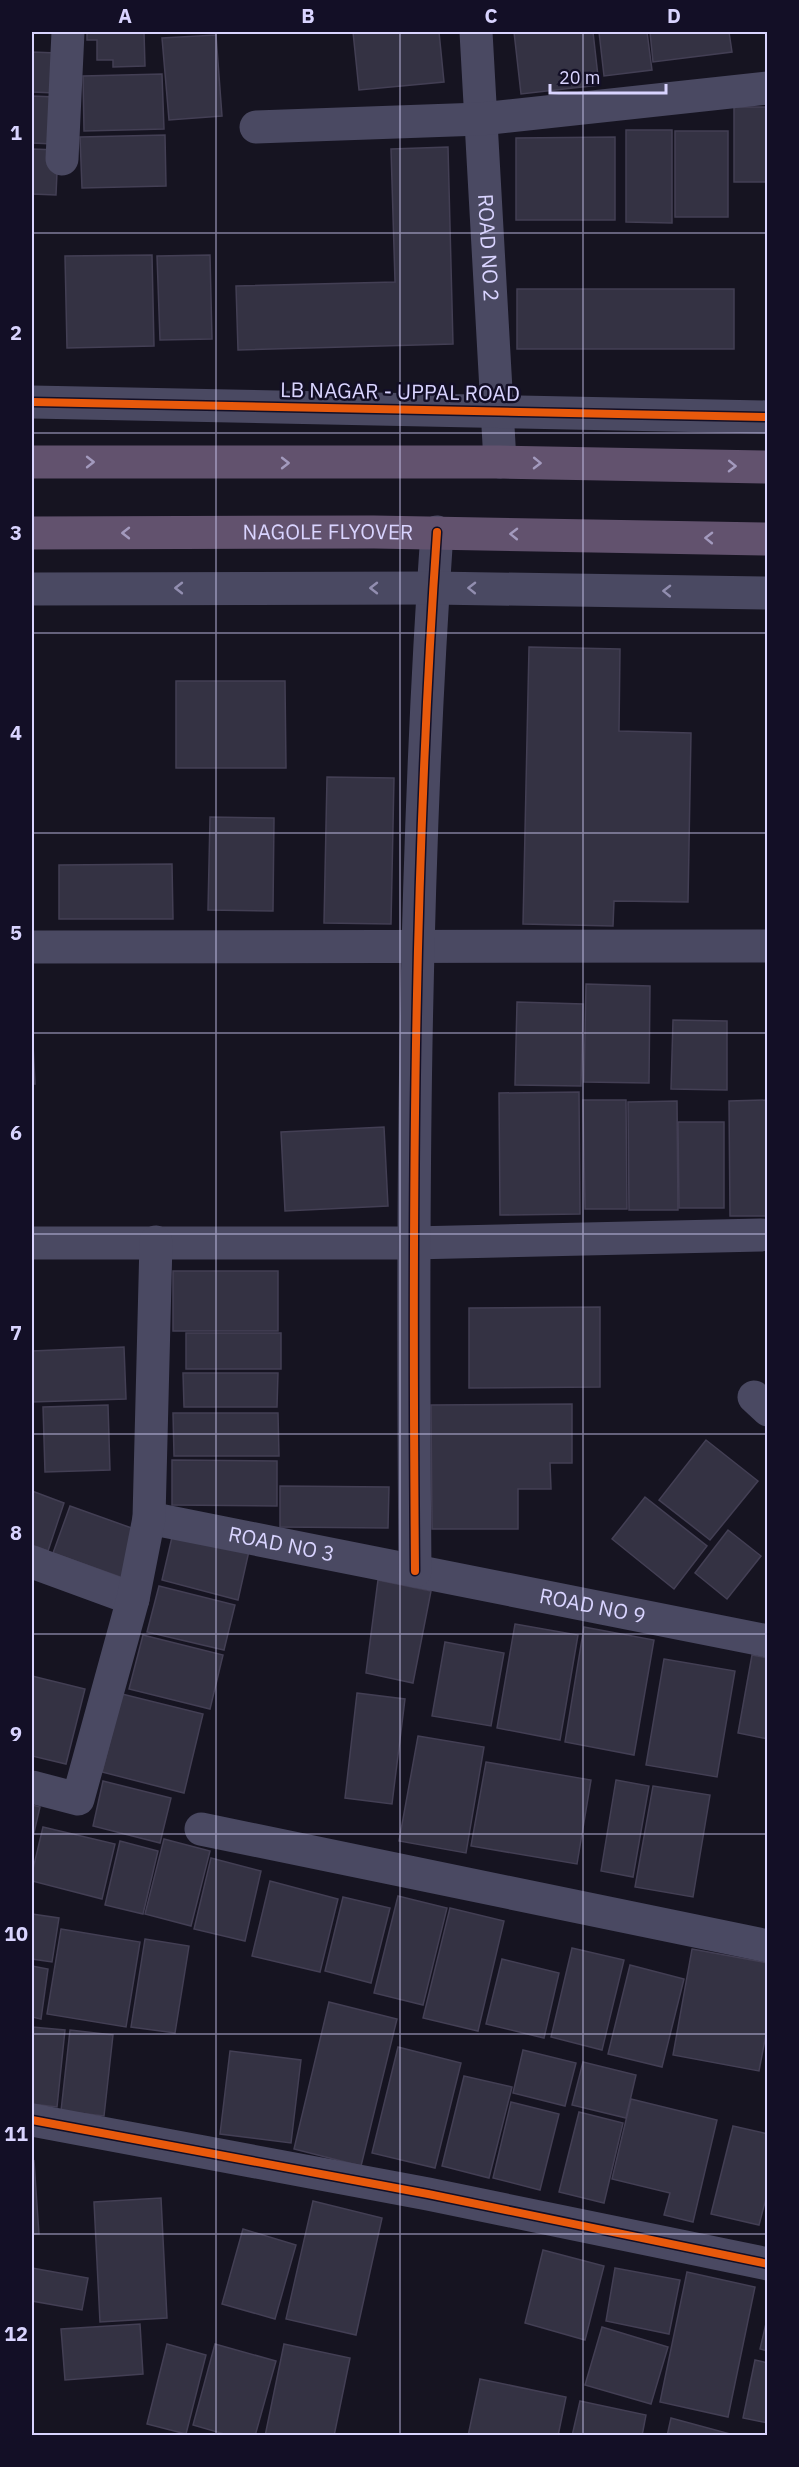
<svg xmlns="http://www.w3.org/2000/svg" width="799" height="2467" viewBox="0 0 799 2467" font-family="'IBM Plex Sans',sans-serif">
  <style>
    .building { fill: #343243; stroke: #433f54; stroke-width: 1.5 }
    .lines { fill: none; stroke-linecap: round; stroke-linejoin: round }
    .minor { stroke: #4a4962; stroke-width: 33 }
    .tertiary { stroke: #4a4962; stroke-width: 33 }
    .trunk { stroke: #62526e; stroke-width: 33 }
    .cycleway-casing { stroke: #130f26; stroke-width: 11 }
    .cycleway { stroke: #e8590c; stroke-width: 8 }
    .oneway { stroke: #a39abe }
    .oneway2 { stroke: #928eb0 }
    .grid { fill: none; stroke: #d9d4ff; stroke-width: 1.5; stroke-opacity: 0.55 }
    .labels { text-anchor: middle; stroke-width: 5; stroke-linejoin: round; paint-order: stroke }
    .street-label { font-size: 21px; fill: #d9d4ff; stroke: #130f26 }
    .neatline { fill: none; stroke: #d9d4ff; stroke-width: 2 }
    .grid-label { font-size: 20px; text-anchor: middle; font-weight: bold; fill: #d9d4ff }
  </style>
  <rect width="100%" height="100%" fill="#161421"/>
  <!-- building -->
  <g class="building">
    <path d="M87,32H144L145,66L113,67V60H97V40H87Z"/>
    <path d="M353,32H439L444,82L359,90Z"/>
    <path d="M514,32H593L599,85L521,94Z"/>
    <path d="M599,32H647L652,70L604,76Z"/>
    <path d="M650,32H729L732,52L653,62Z"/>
    <path d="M216,35L222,116L169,120L162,38Z"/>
    <path d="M32,52L56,53L55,93L32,92Z"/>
    <path d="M162,74L164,129L84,131L83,76Z"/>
    <path d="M32,96L56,97L54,144L32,143Z"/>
    <rect x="734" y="107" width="34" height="75"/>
    <path d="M626,130H672V223L626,222Z"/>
    <rect x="675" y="131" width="53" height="86"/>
    <path d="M165,135L166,186L82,188L80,137Z"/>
    <path d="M615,137V220H516V138Z"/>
    <path d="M448,147L453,344L238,350L236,286L395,282L391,149Z"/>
    <path d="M32,149L58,150L56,195L32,194Z"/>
    <path d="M152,255L154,346L67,348L65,256Z"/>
    <path d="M210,255L212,339L160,340L157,256Z"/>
    <rect x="517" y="289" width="217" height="60"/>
    <path d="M529,647L620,649L619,731L691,733L688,902L614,901L613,926L523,924Z"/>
    <path d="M176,681H285L286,768H176Z"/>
    <path d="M327,777L394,778L391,924L324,923Z"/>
    <path d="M210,817L274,818L273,911L208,910Z"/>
    <path d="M172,864L173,919H59V865Z"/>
    <path d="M586,984L650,986L649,1083L584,1082Z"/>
    <path d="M517,1002L583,1004L581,1086L515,1085Z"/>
    <path d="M673,1020L727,1021V1090L671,1089Z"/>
    <path d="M32,1025L35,1084H32Z"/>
    <path d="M579,1092L580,1214L500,1215L499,1093Z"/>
    <path d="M583,1100H626L627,1209H585Z"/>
    <path d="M768,1100V1216H730L729,1101Z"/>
    <path d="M677,1101L678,1210H629L628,1102Z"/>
    <path d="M678,1122H724V1208H679Z"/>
    <path d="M384,1127L388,1206L285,1211L281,1132Z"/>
    <rect x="173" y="1271" width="105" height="60"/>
    <path d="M600,1307V1387L469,1388V1308Z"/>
    <rect x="186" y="1333" width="95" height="36"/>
    <path d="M124,1347L126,1399L32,1402V1351Z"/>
    <path d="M183,1373H278L277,1407H184Z"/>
    <path d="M572,1404V1463H550L551,1489H518V1529H432L431,1405Z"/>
    <path d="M108,1405L110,1470L45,1472L43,1407Z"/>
    <path d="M173,1413H278L279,1456H174Z"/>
    <path d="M706,1440L758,1481L710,1540L659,1500Z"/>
    <path d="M172,1460L277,1461V1506L172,1505Z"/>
    <path d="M280,1486L389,1487L388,1528L280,1527Z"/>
    <path d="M32,1491L64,1503L48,1551L32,1545Z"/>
    <path d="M645,1497L707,1546L674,1589L612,1539Z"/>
    <path d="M70,1506L140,1531L123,1578L53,1553Z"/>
    <path d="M728,1530L761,1556L727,1599L695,1573Z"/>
    <path d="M173,1533L249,1551L238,1600L162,1580Z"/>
    <path d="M378,1580L431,1591L413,1683L366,1673Z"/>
    <path d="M159,1586L235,1605L224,1650L147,1632Z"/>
    <path d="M515,1624L578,1635L560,1740L497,1728Z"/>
    <path d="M584,1627L654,1640L634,1755L565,1742Z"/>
    <path d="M143,1635L223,1655L210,1709L129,1689Z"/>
    <path d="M445,1642L504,1653L491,1726L432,1716Z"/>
    <path d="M752,1655L768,1658V1739L738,1733Z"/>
    <path d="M664,1659L735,1671L717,1777L646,1765Z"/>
    <path d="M32,1676L85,1689L66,1764L32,1756Z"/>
    <path d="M357,1693L405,1699L392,1804L345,1798Z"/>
    <path d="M122,1694L203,1714L184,1793L102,1772Z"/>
    <path d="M418,1736L484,1747L466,1853L399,1841Z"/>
    <path d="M486,1762L591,1780L577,1864L471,1846Z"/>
    <path d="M616,1780L649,1786L633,1877L601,1871Z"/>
    <path d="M103,1781L171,1798L160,1843L93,1826Z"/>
    <path d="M653,1786L710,1795L693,1897L635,1887Z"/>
    <path d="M32,1805L40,1807L32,1841Z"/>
    <path d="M43,1827L115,1844L102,1899L32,1881V1873Z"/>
    <path d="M164,1839L210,1851L191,1926L145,1914Z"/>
    <path d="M120,1841L158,1851L143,1914L105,1905Z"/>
    <path d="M211,1858L261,1871L245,1941L194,1929Z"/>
    <path d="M270,1881L338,1899L320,1972L252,1956Z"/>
    <path d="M398,1896L447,1908L423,2005L374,1993Z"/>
    <path d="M343,1897L390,1908L371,1983L325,1971Z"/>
    <path d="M450,1908L504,1921L478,2031L423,2018Z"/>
    <path d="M32,1914L59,1918L52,1962L32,1959Z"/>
    <path d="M61,1929L140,1942L126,2027L47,2014Z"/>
    <path d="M145,1939L189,1946L175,2033L131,2027Z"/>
    <path d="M572,1948L624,1960L602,2050L551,2037Z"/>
    <path d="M692,1949L768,1963V2024L759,2071L673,2055Z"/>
    <path d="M502,1959L559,1973L544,2038L486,2024Z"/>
    <path d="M630,1965L684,1979L662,2067L608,2054Z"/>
    <path d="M32,1966L48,1969L41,2019L32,2017Z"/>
    <path d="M329,2002L397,2019L361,2166L294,2149Z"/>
    <path d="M32,2027L65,2030L57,2107L32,2104Z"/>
    <path d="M70,2030L113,2035L104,2116L61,2111Z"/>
    <path d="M398,2047L461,2063L435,2168L372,2153Z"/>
    <path d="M523,2050L576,2063L565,2106L513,2093Z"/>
    <path d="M230,2051L301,2060L291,2143L220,2134Z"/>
    <path d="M583,2062L636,2075L626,2118L572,2105Z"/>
    <path d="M464,2076L512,2087L489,2178L442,2166Z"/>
    <path d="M631,2099L717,2120L693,2222L664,2215L670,2193L612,2179Z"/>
    <path d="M511,2102L559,2114L540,2190L493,2178Z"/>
    <path d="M579,2112L623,2123L604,2203L559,2192Z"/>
    <path d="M733,2126L768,2134V2191L759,2225L711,2214Z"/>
    <path d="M34,2161L39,2234H32V2162Z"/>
    <path d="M161,2198L167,2318L100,2322L94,2202Z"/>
    <path d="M313,2201L382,2218L356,2335L286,2319Z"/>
    <path d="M243,2229L296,2245L275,2319L222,2304Z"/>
    <path d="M543,2250L604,2266L585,2340L525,2323Z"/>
    <path d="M32,2268L88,2278L82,2310L32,2301Z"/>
    <path d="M615,2268L680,2280L669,2334L606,2321Z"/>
    <path d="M687,2272L755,2287L728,2417L660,2402Z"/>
    <path d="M768,2315V2351L760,2349Z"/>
    <path d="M140,2324L143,2374L65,2380L61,2329Z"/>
    <path d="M602,2327L668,2347L651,2404L585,2385Z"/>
    <path d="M167,2344L206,2355L186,2434L147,2424Z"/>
    <path d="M215,2344L276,2361L255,2436H231L193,2425Z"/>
    <path d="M284,2344L350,2358L334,2436H265Z"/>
    <path d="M755,2360L768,2363V2423L743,2418Z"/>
    <path d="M480,2379L566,2397L558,2436H468Z"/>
    <path d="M580,2401L646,2415L642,2436H572Z"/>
    <path d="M671,2418L734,2435V2436H667Z"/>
  </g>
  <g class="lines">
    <!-- minor -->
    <g class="minor">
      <path id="s1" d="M476,32L500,462"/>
      <path d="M256,127L481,119L768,88"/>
      <path d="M62,159L68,32"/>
      <path d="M32,947L768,946"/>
      <path d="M32,1243H412L761,1235"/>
      <path d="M754,1397L768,1410"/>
      <path id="s2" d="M149,1518L768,1641"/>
      <path d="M32,1562L133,1599"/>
      <path d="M415,1571C412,1225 413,878 437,532"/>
      <path d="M32,1787L78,1799L133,1599L149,1518L156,1242"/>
      <path d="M201,1829L768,1946"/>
      <path d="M32,2120L428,2194L768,2264"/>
    </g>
    <!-- tertiary -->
    <g class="tertiary">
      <path d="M32,402L768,417"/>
      <path d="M32,589L433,588L768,593"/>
    </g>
    <!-- trunk -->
    <g class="trunk">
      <path d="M32,462H500L768,467"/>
      <path id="s3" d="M32,533L374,532L768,539"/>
    </g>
    <!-- cycleway casing -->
    <g class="cycleway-casing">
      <g id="cycleway">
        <path d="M32,402L768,417"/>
        <path d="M415,1571C412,1225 413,878 437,532"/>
        <path d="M32,2120L428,2194L768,2264"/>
      </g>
    </g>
    <!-- cycleway -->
    <use href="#cycleway" class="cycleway"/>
  </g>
  <!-- one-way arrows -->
  <defs><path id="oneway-chevron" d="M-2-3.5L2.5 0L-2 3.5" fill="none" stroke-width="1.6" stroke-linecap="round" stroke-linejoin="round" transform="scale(1.5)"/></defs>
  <g class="oneway">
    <use href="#oneway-chevron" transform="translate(90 462)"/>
    <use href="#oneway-chevron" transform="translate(285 463)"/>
    <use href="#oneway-chevron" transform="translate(537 463) rotate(1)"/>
    <use href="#oneway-chevron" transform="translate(732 466) rotate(1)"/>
    <use href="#oneway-chevron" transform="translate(126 533) rotate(180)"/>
    <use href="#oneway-chevron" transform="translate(514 534) rotate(-179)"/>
    <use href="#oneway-chevron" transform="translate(709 538) rotate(-179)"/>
  </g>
  <g class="oneway2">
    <use href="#oneway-chevron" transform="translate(179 588) rotate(180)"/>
    <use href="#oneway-chevron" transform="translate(374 588) rotate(180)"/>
    <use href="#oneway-chevron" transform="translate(472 588) rotate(-179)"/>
    <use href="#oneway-chevron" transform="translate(667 591) rotate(-179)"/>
  </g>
  <!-- grid -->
  <path class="grid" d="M216,32V2436M400,32V2436M583,32V2436M32,233H768M32,433H768M32,633H768M32,833H768M32,1033H768M32,1234H768M32,1434H768M32,1634H768M32,1834H768M32,2034H768M32,2234H768"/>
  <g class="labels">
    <!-- street labels -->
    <g class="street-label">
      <text dy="7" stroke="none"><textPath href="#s1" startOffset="216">ROAD NO 2</textPath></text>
      <text transform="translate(400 392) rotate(1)" y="7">LB NAGAR - UPPAL ROAD</text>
      <text dy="7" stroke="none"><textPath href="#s3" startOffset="296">NAGOLE FLYOVER</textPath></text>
      <text dy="7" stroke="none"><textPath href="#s2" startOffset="135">ROAD NO 3</textPath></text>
      <text dy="7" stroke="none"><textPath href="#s2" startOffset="452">ROAD NO 9</textPath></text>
    </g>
  </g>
  <!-- border -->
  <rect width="799" height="2467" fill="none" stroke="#130f26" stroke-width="66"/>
  <!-- scale -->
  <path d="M550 84v9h116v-9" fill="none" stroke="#d9d4ff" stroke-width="3"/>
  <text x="559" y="84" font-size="18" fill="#d9d4ff" stroke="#130f26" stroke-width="4.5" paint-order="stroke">20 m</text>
  <rect x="33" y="33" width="733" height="2401" class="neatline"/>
  <g class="grid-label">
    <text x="125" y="23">A</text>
    <text x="308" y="23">B</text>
    <text x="491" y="23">C</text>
    <text x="674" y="23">D</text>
    <text x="16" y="140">1</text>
    <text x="16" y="340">2</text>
    <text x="16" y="540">3</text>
    <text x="16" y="740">4</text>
    <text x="16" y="940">5</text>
    <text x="16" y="1140">6</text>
    <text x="16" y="1340">7</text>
    <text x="16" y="1540">8</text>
    <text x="16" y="1741">9</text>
    <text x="16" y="1941">10</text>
    <text x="16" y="2141">11</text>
    <text x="16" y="2341">12</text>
  </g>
</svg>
